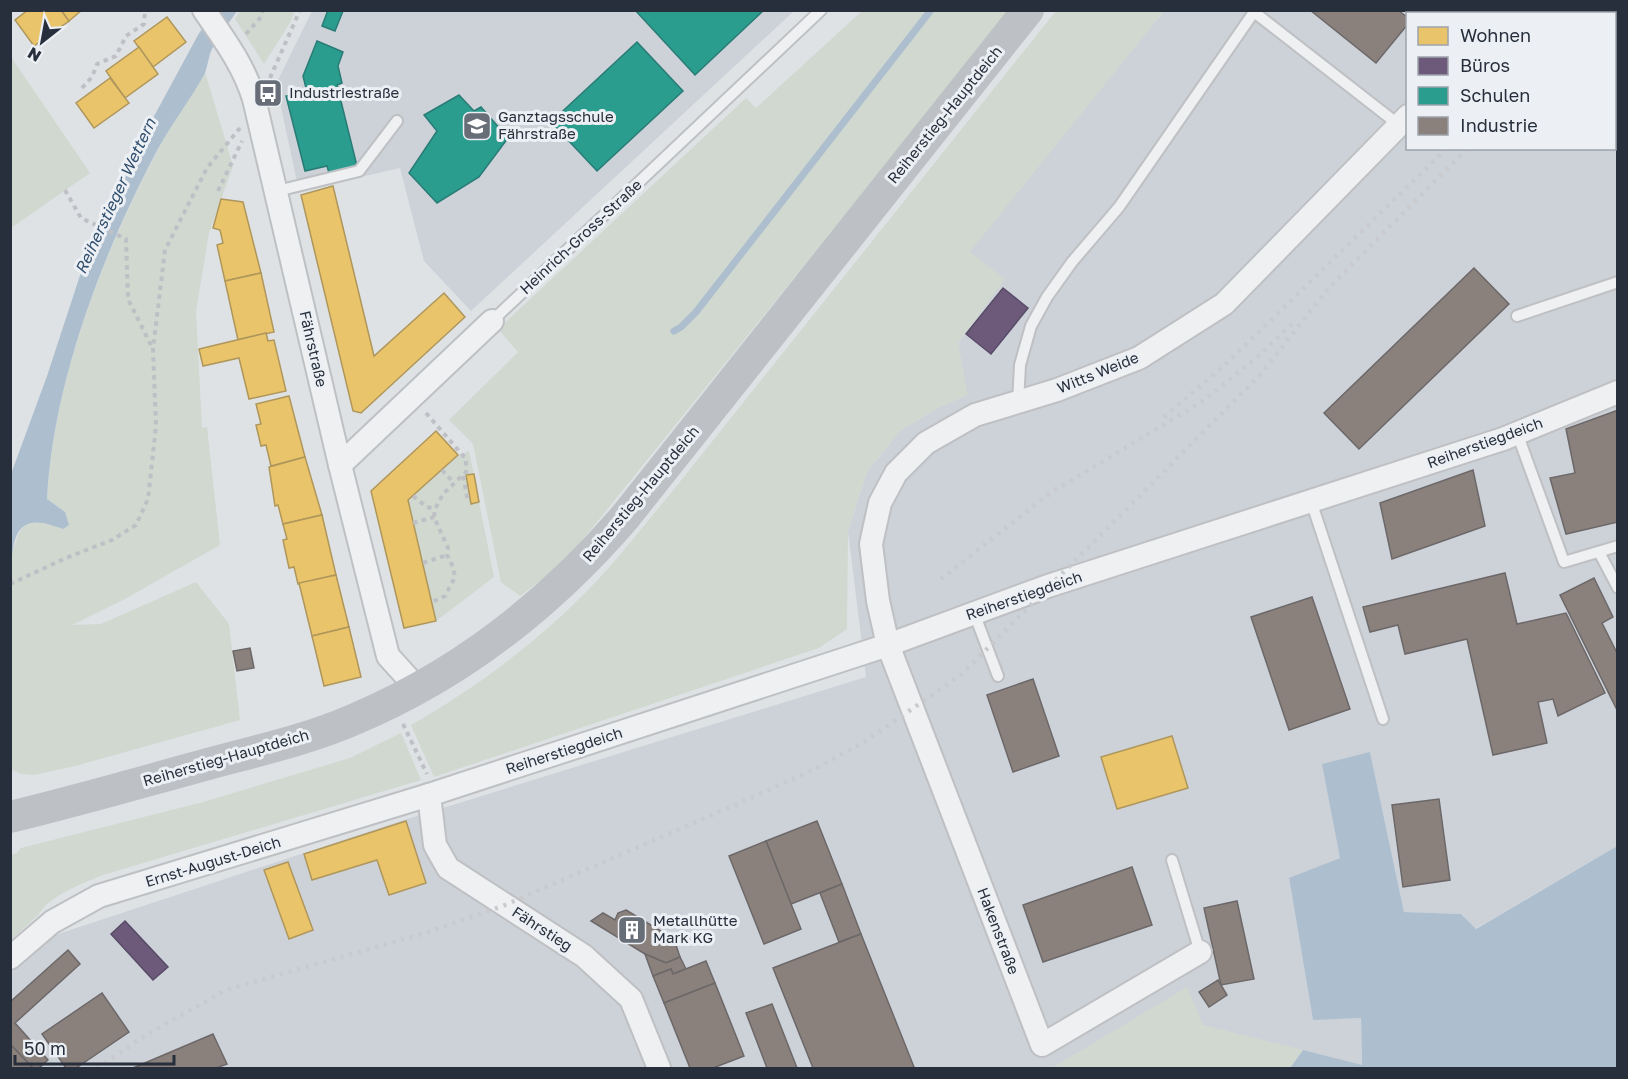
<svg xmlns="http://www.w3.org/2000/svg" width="1628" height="1079" viewBox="0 0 1628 1079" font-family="'Golos Text',sans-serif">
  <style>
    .built { fill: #cdd1d8; fill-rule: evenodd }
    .green { fill: #d0d8d0 }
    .water { fill: #adbfcf }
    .homes { fill: #e9c46a; stroke: #af975c; stroke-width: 1.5 }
    .offices { fill: #6d597a; stroke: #584c68; stroke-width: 1.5 }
    .schools { fill: #2a9d8f; stroke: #297c76; stroke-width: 1.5 }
    .industry { fill: #8a817c; stroke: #6c6869; stroke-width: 1.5 }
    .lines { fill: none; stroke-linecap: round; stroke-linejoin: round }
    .stream { stroke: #adbfcf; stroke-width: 7 }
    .service-casing { stroke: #bec0c3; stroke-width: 14 }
    .minor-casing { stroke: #bec0c3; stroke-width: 26 }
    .path { stroke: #bec0c5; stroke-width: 4; stroke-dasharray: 4.5 4.5; stroke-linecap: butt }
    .service { stroke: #eff0f1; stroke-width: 10 }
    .minor { stroke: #eff0f1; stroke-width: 22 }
    .secondary { stroke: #bdc0c4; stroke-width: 32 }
    .rail { stroke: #c8cacd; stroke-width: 4.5; stroke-dasharray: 3 6; stroke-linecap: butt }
    .labels { text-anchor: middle; stroke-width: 6; stroke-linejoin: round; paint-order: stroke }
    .poi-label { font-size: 15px; fill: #272f3d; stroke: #ecf0f4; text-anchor: start }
    .street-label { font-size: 15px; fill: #272f3d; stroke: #ecf0f4 }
    .water-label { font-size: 16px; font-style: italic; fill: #324f6f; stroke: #ecf0f4 }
  </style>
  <rect width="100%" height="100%" fill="#dfe2e5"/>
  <!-- built -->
  <g class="built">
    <path d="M312,11H794L471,311L424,261L400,168L299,191L276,84Z"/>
    <path d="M1164,11H1617V846L1475,929L1461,914L1404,912L1370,752L1340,858L1289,879L1313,1019L1361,1018L1362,1066L1202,1025L1187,988L1052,1068H11V973L46,938L407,819L866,677L848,531L867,472L900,431L937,408L967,395L958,343L1004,279L969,252ZM1408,14H1614V148H1408Z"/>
  </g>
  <!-- green -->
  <g class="green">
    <path d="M240,11H295L291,21L264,64L235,19Z"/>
    <path d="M862,11H1010L580,543L546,577L520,596L501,582L473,444L449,420L518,352L498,329L746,98L756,108Z"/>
    <path d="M1056,11H1164L970,252L1005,279L958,343L968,395L937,408L900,431L867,472L848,531L847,629L819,648L434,777L411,725C474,689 535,644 587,591C617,561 643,526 671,493Z"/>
    <path d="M11,57L90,173L11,228H10Z"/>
    <path d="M205,72L233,166L209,233L196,311L202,428L207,427L220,545L125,599L72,625L101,624L196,582L229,624L240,720L75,766L34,775L21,774L11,769L10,560C19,537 16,517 50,524L65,512L47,499C54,379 102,256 158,150C172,123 189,98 205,72Z"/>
    <path d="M469,451L474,474L466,476L471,503L479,502L494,577L436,621L408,500L458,455Z"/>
    <path d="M401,733L421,780L103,875C84,883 50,895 39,914L11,940V855L17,853L21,848L203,802L350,758Z"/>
    <path d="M1187,987L1203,1025L1303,1050L1290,1068H1052Z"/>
  </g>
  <!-- water -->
  <g class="water">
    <path d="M214,11H237C229,23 219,36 212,49C208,57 208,67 204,75C190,100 172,123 158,149C103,252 53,382 47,499L65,512L69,525L63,529C46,523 25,515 16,537C13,544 13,553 11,560V474L47,376L88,251L104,212L139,144L198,35Z"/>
    <path d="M1370,752L1404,912L1461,914L1476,929L1617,846V1068H1290L1303,1050L1362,1065L1361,1018L1313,1020L1289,878L1340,858L1322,764Z"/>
  </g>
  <!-- homes -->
  <g class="homes">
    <path d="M28,10H61L69,21L34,46L15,20Z"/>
    <path d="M61,10H82L69,21Z"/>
    <path d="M167,17L186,42L153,67L134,41Z"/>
    <path d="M139,47L158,74L125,98L106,71Z"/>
    <path d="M110,78L129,103L94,128L76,103Z"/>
    <path d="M333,186L374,356L444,293L465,317L361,413L353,411L301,195Z"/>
    <path d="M221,199L243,202L261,273L225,281L217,245L223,243L220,230L213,228Z"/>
    <path d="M261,273L274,332L238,340L225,281Z"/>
    <path d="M266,333L268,341L274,340L286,391L249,399L239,358L203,366L199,349Z"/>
    <path d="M289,396L305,457L271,466L266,445L261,446L256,425L261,424L256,404Z"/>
    <path d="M436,431L458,455L408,500L436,621L404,628L371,491Z"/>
    <path d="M305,457L322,515L283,524L278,505L275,506L269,467Z"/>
    <path d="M474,474L479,502L471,504L466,475Z"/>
    <path d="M322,515L336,575L298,584L294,567L289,568L283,540L287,539L283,524Z"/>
    <path d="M336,575L349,627L312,636L299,583Z"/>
    <path d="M349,627L361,677L324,686L312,636Z"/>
    <path d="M1172,736L1188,788L1117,809L1101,757Z"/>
    <path d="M406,821L426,883L389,895L377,860L312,880L304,854Z"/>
    <path d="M288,862L313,930L289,939L264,870Z"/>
  </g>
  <!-- offices -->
  <g class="offices">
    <path d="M1003,288L1028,308L991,354L966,334Z"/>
    <path d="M125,921L168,967L153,980L111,934Z"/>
  </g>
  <!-- schools -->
  <g class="schools">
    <path d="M328,10L343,11L335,31L322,26Z"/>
    <path d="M635,10H764L695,75Z"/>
    <path d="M317,41L343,52L338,66L342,83L337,85L357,166L329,173L327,166L305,171L286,96L307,92L303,76Z"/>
    <path d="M637,42L683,91L597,171L551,122Z"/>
    <path d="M459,95L474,111L481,107L508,138L479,177L437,203L409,173L437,131L424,115Z"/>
  </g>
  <!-- industry -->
  <g class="industry">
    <path d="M1310,10H1398L1408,18V24L1376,63Z"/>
    <path d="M1474,268L1509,304L1359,449L1324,413Z"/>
    <path d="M1618,410V522L1566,534L1550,478L1575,473L1566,429Z"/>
    <path d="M1473,470L1485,526L1392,559L1380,503Z"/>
    <path d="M1505,573L1517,624L1566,613L1605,693L1558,716L1553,699L1538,702L1547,743L1493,755L1467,639L1405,654L1398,625L1370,632L1363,607Z"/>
    <path d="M1594,578L1613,617L1602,623L1618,655V712L1560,595Z"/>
    <path d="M1312,597L1350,709L1289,730L1251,617Z"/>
    <path d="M250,648L254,668L237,671L233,651Z"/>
    <path d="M1033,679L1059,756L1013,772L987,695Z"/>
    <path d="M1439,799L1450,880L1403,887L1392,805Z"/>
    <path d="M817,821L842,884L791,904L766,841Z"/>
    <path d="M766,841L801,929L764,944L729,856Z"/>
    <path d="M1132,867L1152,925L1043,962L1023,905Z"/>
    <path d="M842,884L861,934L839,942L820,893Z"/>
    <path d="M1237,901L1254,979L1221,985L1204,908Z"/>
    <path d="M626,910L674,939L680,957L666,963L645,954L591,921L603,913L615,920L618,913Z"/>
    <path d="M861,934L914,1067L911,1068H813L773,968Z"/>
    <path d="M68,950L80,964L15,1023L48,1060L39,1068H33L10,1044V1002Z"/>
    <path d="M645,954L666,963L680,957L686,969L673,974L671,969L653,976Z"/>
    <path d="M706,961L715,983L664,1003L653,976L671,969L673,974Z"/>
    <path d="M1218,980L1227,995L1209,1007L1199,992Z"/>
    <path d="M715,983L744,1056L713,1068H690L664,1003Z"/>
    <path d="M102,993L129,1032L76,1068H66L42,1034Z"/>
    <path d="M772,1004L797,1068H767L746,1013Z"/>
    <path d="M213,1034L227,1064L216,1068H133Z"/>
    <path d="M12,1046L33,1068H10V1048Z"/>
  </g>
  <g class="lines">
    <!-- stream -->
    <path class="stream" d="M674,331L681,327L696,312L931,10"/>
    <!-- service casing -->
    <g class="service-casing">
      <g id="service">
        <path d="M1255,10L1254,12L1399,125"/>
        <path d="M277,191L359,171L397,121"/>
        <path d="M1517,316L1618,282"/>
        <path d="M492,321L821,10"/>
        <path d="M1018,402L1020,365L1031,326L1047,297L1072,262L1119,207L1254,12"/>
        <path d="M1517,433L1564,562L1618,546"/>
        <path d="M1311,501L1383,719"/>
        <path d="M1599,552L1618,588"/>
        <path d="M974,613L998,676"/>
        <path d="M1172,860L1200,952"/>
      </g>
    </g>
    <!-- minor casing -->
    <g class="minor-casing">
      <g id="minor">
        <path d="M204,10C224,39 244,66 254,99L340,465L388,656L417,688"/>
        <path d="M1508,14L1511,10"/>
        <path d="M340,465L492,321"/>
        <path d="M429,795L435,845L448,868L584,956L631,999L659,1068"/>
        <path d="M1200,952L1042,1045L888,645L878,601L871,544L880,503L896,473L926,443L975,415L1057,390L1139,358L1224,304L1408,116"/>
        <path d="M10,958L52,922L99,896L429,795L888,645L1048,586L1503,439L1618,392"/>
      </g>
    </g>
    <!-- path -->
    <g class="path">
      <path d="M246,34L261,17L263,10"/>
      <path d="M270,78L300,10"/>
      <path d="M82,88L92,77L97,64L116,56L126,36L144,24L145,10"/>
      <path d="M65,190L81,218L126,239L128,299L153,349"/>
      <path d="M218,191L242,141"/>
      <path d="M426,413L466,459V472L443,494L435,509L434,517L448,548L447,555L453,567L455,577L445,596L432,602"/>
      <path d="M442,470L453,482"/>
      <path d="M463,476L468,501"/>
      <path d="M413,496L427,507L435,509"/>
      <path d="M413,523L434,517"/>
      <path d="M423,563L447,555"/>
      <path d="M10,584L66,558L112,540L136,525L148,499L156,426L153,349L165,250L207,168L240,128"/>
      <path d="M403,724L427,774"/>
    </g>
    <!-- service -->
    <use href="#service" class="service"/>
    <!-- minor -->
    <use href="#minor" class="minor"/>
    <!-- secondary -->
    <path class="secondary" d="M10,817C77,801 142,782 208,764C256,751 310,739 355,719C461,674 551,603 625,517L1028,10"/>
    <!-- rail -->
    <g class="rail">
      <path d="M1560,14L1563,10"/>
      <path d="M1581,14L1584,10"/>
      <path d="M1603,14L1606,10"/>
      <path d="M1164,417L1226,364L1447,148"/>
      <path d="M941,579L1050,493L1200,403L1254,360L1292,324"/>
      <path d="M97,1068L146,1035L226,990L425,933L505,905L728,808L813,770L866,741L962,674L1260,375L1326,291L1468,148"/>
    </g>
  </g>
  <!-- icons -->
  <defs>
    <g id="bus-square" transform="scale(1.5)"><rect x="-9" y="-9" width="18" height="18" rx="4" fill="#676e78" stroke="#ecf0f4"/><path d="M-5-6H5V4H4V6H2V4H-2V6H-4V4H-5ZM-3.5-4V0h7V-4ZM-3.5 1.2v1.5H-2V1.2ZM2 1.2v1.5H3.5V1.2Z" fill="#fff"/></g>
    <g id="school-square" transform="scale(1.5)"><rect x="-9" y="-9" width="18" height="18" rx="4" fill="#676e78" stroke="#ecf0f4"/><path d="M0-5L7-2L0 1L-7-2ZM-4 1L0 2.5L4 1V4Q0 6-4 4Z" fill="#fff"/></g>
    <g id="building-square" transform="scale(1.5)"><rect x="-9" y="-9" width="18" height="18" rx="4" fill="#676e78" stroke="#ecf0f4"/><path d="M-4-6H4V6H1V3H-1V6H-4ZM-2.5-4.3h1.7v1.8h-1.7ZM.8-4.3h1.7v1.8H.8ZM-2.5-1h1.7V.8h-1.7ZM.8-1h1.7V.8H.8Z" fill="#fff"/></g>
  </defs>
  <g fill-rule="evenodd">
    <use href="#bus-square" x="268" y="93"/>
    <use href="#school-square" x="477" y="126"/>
    <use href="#building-square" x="632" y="930"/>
  </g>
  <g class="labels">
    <!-- poi labels -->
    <g class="poi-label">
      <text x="289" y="98">Industriestraße</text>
      <text x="498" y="122">Ganztagsschule<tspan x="498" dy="17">Fährstraße</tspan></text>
      <text x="653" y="926">Metallhütte<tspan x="653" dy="17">Mark KG</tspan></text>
    </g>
    <!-- street labels -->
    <g class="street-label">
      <text transform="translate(945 115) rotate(-51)" y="5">Reiherstieg-Hauptdeich</text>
      <text transform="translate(581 237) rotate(-43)" y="5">Heinrich-Gross-Straße</text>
      <text transform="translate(313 349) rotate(77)" y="5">Fährstraße</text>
      <text transform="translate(1098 373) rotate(-22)" y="5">Witts Weide</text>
      <text transform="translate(1485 443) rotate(-20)" y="5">Reiherstiegdeich</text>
      <text transform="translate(641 494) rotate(-50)" y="5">Reiherstieg-Hauptdeich</text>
      <text transform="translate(1024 596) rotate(-19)" y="5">Reiherstiegdeich</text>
      <text transform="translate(564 751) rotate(-18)" y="5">Reiherstiegdeich</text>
      <text transform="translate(226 758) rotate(-16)" y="5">Reiherstieg-Hauptdeich</text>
      <text transform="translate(213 862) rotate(-17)" y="5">Ernst-August-Deich</text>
      <text transform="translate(542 929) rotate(33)" y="5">Fährstieg</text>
      <text transform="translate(998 931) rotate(69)" y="5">Hakenstraße</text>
    </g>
    <!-- water labels -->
    <g class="water-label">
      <text transform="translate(115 196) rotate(-65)" y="6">Reiherstieger Wettern</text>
    </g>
  </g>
  <!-- border -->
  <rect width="1628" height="1079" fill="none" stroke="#272f3d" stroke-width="24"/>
  <!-- legend -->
  <rect x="1406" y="12" width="210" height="138" fill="#ecf0f4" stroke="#9da3ab" stroke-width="1.5"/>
  <rect x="1418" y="27" width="30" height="18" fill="#e9c46a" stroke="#9da3ab" stroke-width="1.5"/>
  <text x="1460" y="42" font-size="18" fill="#272f3d">Wohnen</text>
  <rect x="1418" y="57" width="30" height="18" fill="#6d597a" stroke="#9da3ab" stroke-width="1.5"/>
  <text x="1460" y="72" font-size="18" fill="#272f3d">Büros</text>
  <rect x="1418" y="87" width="30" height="18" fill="#2a9d8f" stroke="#9da3ab" stroke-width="1.5"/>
  <text x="1460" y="102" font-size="18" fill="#272f3d">Schulen</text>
  <rect x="1418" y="117" width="30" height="18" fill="#8a817c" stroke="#9da3ab" stroke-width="1.5"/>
  <text x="1460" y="132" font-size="18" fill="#272f3d">Industrie</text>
  <!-- north arrow -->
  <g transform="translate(42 42) rotate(211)" stroke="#ecf0f4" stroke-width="4.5" paint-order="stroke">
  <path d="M0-4.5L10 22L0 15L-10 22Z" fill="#272f3d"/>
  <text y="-9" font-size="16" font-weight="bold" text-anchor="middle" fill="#272f3d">N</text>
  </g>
  <!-- scale -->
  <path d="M15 1055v9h159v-9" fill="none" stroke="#272f3d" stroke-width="3"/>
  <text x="24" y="1055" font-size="18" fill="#272f3d" stroke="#ecf0f4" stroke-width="4.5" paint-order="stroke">50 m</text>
</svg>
